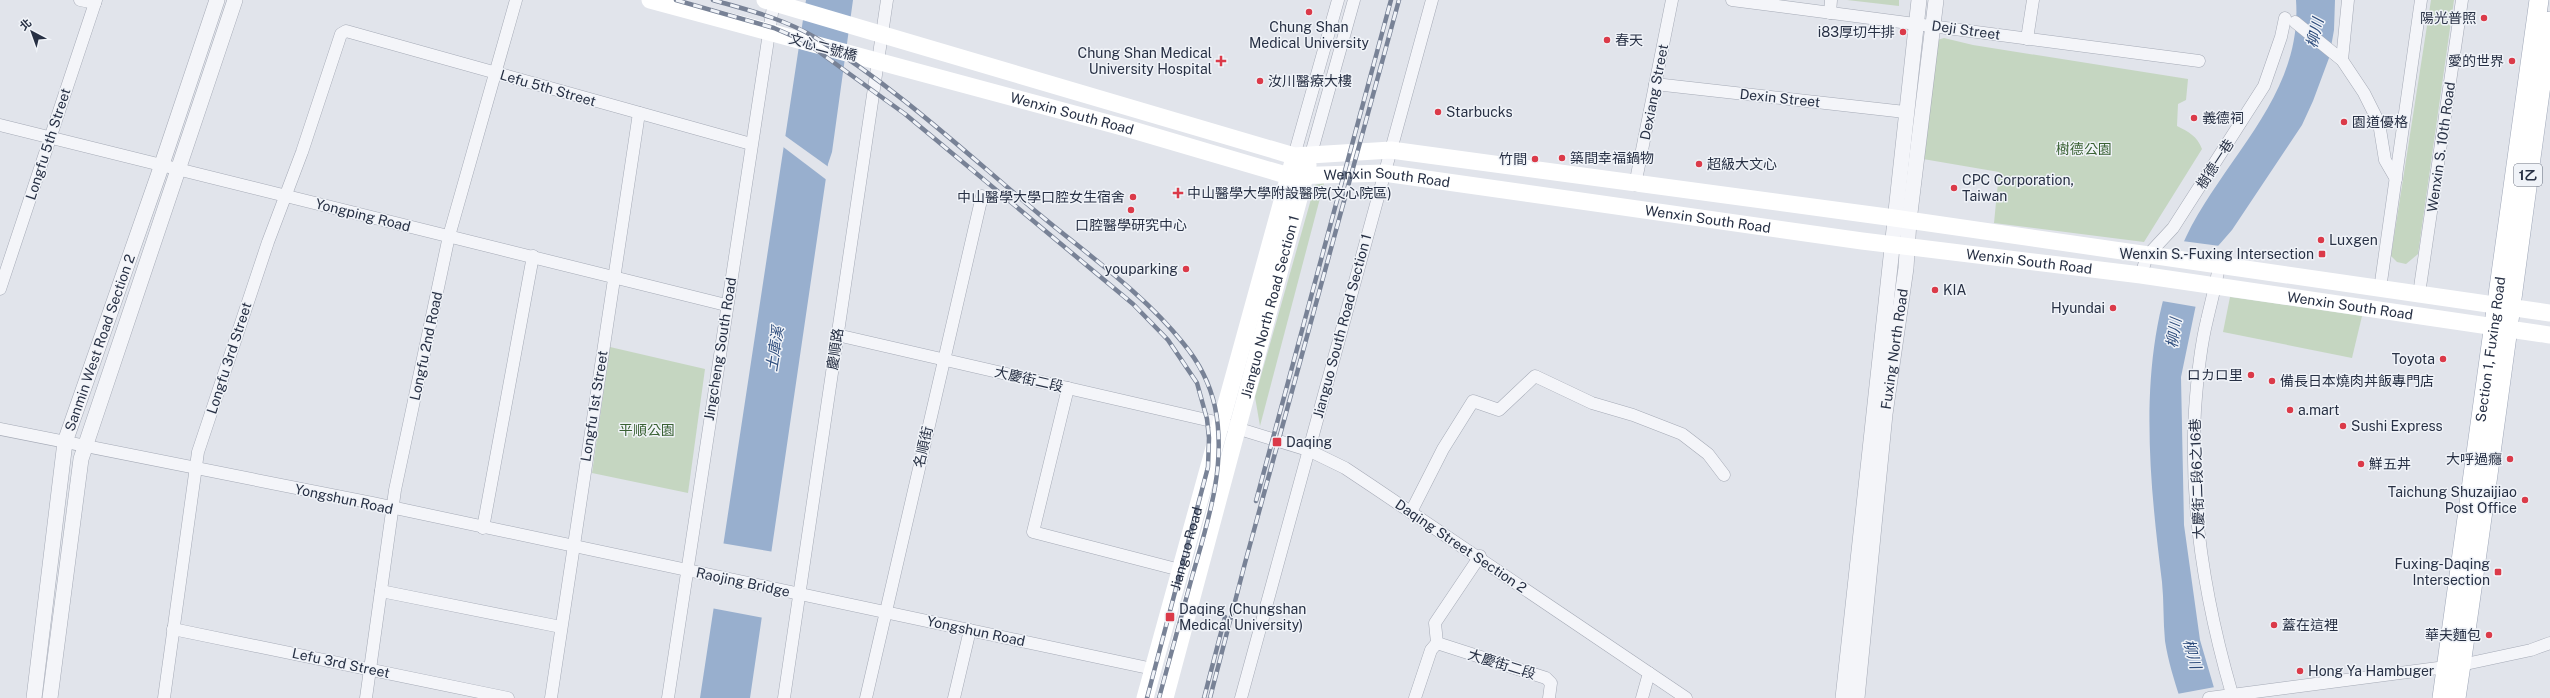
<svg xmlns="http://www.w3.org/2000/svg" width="2550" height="698" viewBox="0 0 2550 698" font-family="'Public Sans','Noto Sans TC','Noto Sans JP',sans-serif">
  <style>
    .green { fill: #c5d6c1 }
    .water { fill: #98afce }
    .pier { fill: #e1e4eb }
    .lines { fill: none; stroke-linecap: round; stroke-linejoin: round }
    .minor-casing { stroke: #a5aab6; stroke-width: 13 }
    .tertiary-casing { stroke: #a5aab6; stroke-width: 16 }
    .primary-casing { stroke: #9fa7b8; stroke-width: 20 }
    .minor { stroke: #f4f5f9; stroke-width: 12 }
    .tertiary { stroke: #f4f5f9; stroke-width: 15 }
    .secondary { stroke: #fff; stroke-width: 17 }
    .primary { stroke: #fff; stroke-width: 19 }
    .rail-casing { stroke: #788296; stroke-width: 4.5 }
    .rail { stroke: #f0f3f8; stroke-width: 3; stroke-dasharray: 9; stroke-linecap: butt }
    .poi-dot { fill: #db3a49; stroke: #f0f3f8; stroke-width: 1.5 }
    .labels { text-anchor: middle; stroke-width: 3; stroke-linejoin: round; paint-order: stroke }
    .shield { fill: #f0f3f8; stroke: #636a7a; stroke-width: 1 }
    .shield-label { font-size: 13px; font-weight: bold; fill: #273044 }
    .poi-label { font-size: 14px; fill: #273044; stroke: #f0f3f8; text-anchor: start }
    .street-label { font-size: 14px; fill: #273044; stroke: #f0f3f8 }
    .park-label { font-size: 14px; fill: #396133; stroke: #f0f3f8 }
    .water-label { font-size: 15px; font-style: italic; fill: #2d4c7c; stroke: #f0f3f8 }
  </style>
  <rect width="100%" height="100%" fill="#e1e4eb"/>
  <!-- green -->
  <g class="green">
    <path d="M1847,0H1899V6Z"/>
    <path d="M2431,0H2454L2418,254L2406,264L2397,262L2391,256Z"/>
    <path d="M1944,38L1973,45L2188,79L2186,100L2178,104L2177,126C2189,132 2197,136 2202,149L2144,242L1994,223L1999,172L1923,159L1937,40Z"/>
    <path d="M1324,183L1260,426L1255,397L1315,185Z"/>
    <path d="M2230,297L2362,316L2352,358L2223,332Z"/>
    <path d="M610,347L705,369L688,493L592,473Z"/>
  </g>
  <!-- water -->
  <g class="water">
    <path d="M806,0H853L832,152L828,164L750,698H700Z"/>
    <path d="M2296,0H2335L2334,30L2329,58L2313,101L2302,125L2232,230L2205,261L2181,377L2184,525L2200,640L2217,698H2180C2174,680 2168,660 2165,641C2163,621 2164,601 2162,582C2148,469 2135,342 2186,237C2224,158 2303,95 2296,0Z"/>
  </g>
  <!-- pier -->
  <g class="pier">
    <path d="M784,135L830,168L828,181L782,146Z"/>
    <path d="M2182,241L2220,246L2207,262L2197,307L2162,301L2171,267Z"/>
    <path d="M721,543L774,552L764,618L711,608Z"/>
    <path d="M2215,687L2219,698H2178L2177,694Z"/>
  </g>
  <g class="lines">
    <!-- minor casing -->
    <g class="minor-casing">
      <g id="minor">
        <path d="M80,0L95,3"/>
        <path d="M1732,0L2199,61"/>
        <path d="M1830,13L1831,0"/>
        <path d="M2295,22L2342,60L2364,93L2379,123L2385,160L2396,179"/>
        <path d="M2027,39L2033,0"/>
        <path d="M2342,60L2348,0"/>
        <path d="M1655,84L1905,112"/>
        <path d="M0,125L726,305"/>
        <path d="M1311,154L1354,0"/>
        <path d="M1294,156L1338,0"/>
        <path d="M1635,185L1672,0"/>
        <path d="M2219,266C2216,285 2211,302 2207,320C2200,348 2197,381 2195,410C2189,507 2205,601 2232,694"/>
        <path d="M2141,275L2147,256L2173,228L2264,86L2281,37L2285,18"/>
        <path d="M0,289L96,0"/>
        <path d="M2380,289L2421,0"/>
        <path d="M2419,294L2462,0"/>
        <path d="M837,335L1220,423L1308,450L1345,468L1372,486L1686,698"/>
        <path d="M1068,388L1033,532L1180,570"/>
        <path d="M0,429L372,503L1153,669"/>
        <path d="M1411,512L1443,449L1473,401L1499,410L1535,376L1592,403L1633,415L1682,434L1708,454L1724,475"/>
        <path d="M483,528L533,256"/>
        <path d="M1480,556L1435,623L1437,643L1546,678L1551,683L1549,698"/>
        <path d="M381,591L561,627"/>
        <path d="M173,629L508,698"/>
        <path d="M164,698L198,452L268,242L302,152L341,34L346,31L751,144"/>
        <path d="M366,698L395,490L449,236L516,0"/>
        <path d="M551,698L639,113"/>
        <path d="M668,698L774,0"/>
        <path d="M784,698L887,0"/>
        <path d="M866,698L982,196"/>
        <path d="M954,698L970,630"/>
        <path d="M1241,698L1432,0"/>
        <path d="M1415,698L1431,650L1437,643"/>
        <path d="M1642,698L1649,673"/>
        <path d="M2209,698L2461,665L2531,650L2550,643"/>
      </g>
    </g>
    <!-- tertiary casing -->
    <g class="tertiary-casing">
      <g id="tertiary">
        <path id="s1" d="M34,698L65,442L158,176L217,0"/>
        <path d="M50,698L81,459L235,0"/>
        <path d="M1843,698L1919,0"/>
        <path id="s2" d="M1857,698L1885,414L1906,268L1909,221L1936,0"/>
      </g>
    </g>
    <!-- primary casing -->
    <g class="primary-casing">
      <g id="primary">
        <path id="s6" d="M2442,698L2539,0"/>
        <path d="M2456,698C2490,473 2518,246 2550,21"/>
      </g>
    </g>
    <!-- minor -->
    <use href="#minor" class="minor"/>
    <!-- tertiary -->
    <use href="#tertiary" class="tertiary"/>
    <!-- secondary -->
    <g class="secondary">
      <path id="s3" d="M650,0L1126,128L1289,176L1384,173L1862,241L2141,275L2550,335"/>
      <path d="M765,0L1294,156L1391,150L1887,217L2550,313"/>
      <path id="s4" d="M1145,698L1292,165"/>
      <path id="s5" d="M1165,698L1308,165"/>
    </g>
    <!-- primary -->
    <use href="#primary" class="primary"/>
    <!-- rail casing -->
    <g class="rail-casing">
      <g id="rail">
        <path d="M676,0L774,28L804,41L905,114L1133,304L1168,340L1197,383L1207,419L1209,438L1208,467L1147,698"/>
        <path d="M713,0C748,10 785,19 816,38C897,88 967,154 1039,214C1088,255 1143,293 1183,343C1198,361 1210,384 1215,407C1227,465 1208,521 1192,577C1181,617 1170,658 1159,698"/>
        <path d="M1256,501L1391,0"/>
        <path d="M1204,698L1225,617"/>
        <path d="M1210,698L1245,563L1399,0"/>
      </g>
    </g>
    <!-- rail -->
    <use href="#rail" class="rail"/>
  </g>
  <!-- markers -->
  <g class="poi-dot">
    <circle cx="1309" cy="12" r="4"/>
    <circle cx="2484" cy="18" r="4"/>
    <circle cx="1903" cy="32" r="4"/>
    <circle cx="1607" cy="40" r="4"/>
    <path d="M1219 55h4v4h4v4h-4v4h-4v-4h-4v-4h4z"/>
    <circle cx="2512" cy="61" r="4"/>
    <circle cx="1260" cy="81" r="4"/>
    <circle cx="1438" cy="112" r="4"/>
    <circle cx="2194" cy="118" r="4"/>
    <circle cx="2344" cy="122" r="4"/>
    <circle cx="1562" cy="158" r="4"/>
    <circle cx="1535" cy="159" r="4"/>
    <circle cx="1699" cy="164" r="4"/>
    <circle cx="1954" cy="188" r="4"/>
    <path d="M1176 187h4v4h4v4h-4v4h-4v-4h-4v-4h4z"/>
    <circle cx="1133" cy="197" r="4"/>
    <circle cx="1131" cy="210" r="4"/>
    <circle cx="2321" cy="240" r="4"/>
    <rect x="2318" y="250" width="8" height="8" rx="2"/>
    <circle cx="1186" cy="269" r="4"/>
    <circle cx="1935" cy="290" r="4"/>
    <circle cx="2113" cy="308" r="4"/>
    <circle cx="2443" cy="359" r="4"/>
    <circle cx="2251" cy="375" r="4"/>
    <circle cx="2272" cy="381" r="4"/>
    <circle cx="2290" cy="410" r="4"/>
    <circle cx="2343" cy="426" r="4"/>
    <rect x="1272" y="437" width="10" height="10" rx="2"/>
    <circle cx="2510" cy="459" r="4"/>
    <circle cx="2361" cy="464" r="4"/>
    <circle cx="2525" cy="500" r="4"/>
    <rect x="2494" y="568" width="8" height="8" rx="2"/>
    <rect x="1165" y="612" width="10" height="10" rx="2"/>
    <circle cx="2274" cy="625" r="4"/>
    <circle cx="2489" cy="635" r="4"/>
    <circle cx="2300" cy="671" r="4"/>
  </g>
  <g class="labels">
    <!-- shield labels -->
    <rect class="shield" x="2514" y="164" width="28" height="22" rx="3"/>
    <g class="shield-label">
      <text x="2528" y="180">1乙</text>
    </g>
    <!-- poi labels -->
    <g class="poi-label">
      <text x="2476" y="23" text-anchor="end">陽光普照</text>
      <text x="1309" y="32" text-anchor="middle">Chung Shan<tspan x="1309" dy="16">Medical University</tspan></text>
      <text x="1895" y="37" text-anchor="end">i83厚切牛排</text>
      <text x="1615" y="45">春天</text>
      <text x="1212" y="58" text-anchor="end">Chung Shan Medical<tspan x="1212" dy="16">University Hospital</tspan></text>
      <text x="2504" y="66" text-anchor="end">愛的世界</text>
      <text x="1268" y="86">汝川醫療大樓</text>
      <text x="1446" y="117">Starbucks</text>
      <text x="2202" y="123">義德祠</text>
      <text x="2352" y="127">園道優格</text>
      <text x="1570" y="163">築間幸福鍋物</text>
      <text x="1527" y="164" text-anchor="end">竹間</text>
      <text x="1707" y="169">超級大文心</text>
      <text x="1962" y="185">CPC Corporation,<tspan x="1962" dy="16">Taiwan</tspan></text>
      <text x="1187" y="198">中山醫學大學附設醫院(文心院區)</text>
      <text x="1125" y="202" text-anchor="end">中山醫學大學口腔女生宿舍</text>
      <text x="1131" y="230" text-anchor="middle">口腔醫學研究中心</text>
      <text x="2329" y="245">Luxgen</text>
      <text x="2314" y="259" text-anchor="end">Wenxin S.-Fuxing Intersection</text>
      <text x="1178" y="274" text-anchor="end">youparking</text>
      <text x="1943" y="295">KIA</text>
      <text x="2105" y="313" text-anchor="end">Hyundai</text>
      <text x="2435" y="364" text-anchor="end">Toyota</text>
      <text x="2243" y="380" text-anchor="end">ロカロ里</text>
      <text x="2280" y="386">備長日本燒肉丼飯專門店</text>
      <text x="2298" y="415">a.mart</text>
      <text x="2351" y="431">Sushi Express</text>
      <text x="1286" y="447">Daqing</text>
      <text x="2502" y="464" text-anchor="end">大呼過癮</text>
      <text x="2369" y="469">鮮五丼</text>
      <text x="2517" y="497" text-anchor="end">Taichung Shuzaijiao<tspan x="2517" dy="16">Post Office</tspan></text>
      <text x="2490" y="569" text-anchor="end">Fuxing-Daqing<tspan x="2490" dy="16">Intersection</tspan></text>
      <text x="1179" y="614">Daqing (Chungshan<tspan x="1179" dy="16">Medical University)</tspan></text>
      <text x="2282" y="630">蓋在這裡</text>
      <text x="2481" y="640" text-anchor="end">華夫麵包</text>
      <text x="2308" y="676">Hong Ya Hambuger</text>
    </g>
    <!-- street labels -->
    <g class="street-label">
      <text transform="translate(1966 30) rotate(8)" y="5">Deji Street</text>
      <text transform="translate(823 47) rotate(15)" y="5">文心二號橋</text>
      <text transform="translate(548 88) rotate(16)" y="5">Lefu 5th Street</text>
      <text transform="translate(1654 92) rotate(-79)" y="5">Dexiang Street</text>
      <text transform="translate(1780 98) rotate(6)" y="5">Dexin Street</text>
      <text dy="5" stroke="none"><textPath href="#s3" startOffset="437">Wenxin South Road</textPath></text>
      <text transform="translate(48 144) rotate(-72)" y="5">Longfu 5th Street</text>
      <text transform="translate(2441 147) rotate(-82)" y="5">Wenxin S. 10th Road</text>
      <text transform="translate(2215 164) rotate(-57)" y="5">樹德一巷</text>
      <text dy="5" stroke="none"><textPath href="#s3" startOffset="761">Wenxin South Road</textPath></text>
      <text transform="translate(363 215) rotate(14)" y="5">Yongping Road</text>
      <text dy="5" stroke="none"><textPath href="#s3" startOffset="1085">Wenxin South Road</textPath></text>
      <text dy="5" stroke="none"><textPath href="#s3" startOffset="1409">Wenxin South Road</textPath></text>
      <text dy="5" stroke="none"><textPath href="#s3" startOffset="1733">Wenxin South Road</textPath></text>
      <text dy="5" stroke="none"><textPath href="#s5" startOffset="405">Jianguo North Road Section 1</textPath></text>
      <text transform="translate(1342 326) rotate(-75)" y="5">Jianguo South Road Section 1</text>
      <text dy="5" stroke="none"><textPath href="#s1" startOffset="363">Sanmin West Road Section 2</textPath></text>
      <text transform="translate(426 346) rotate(-78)" y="5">Longfu 2nd Road</text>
      <text transform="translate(720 349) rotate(-81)" y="5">Jingcheng South Road</text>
      <text transform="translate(835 349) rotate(-82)" y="5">慶順路</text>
      <text dy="5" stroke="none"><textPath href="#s2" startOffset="351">Fuxing North Road</textPath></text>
      <text dy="5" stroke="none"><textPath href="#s6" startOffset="352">Section 1, Fuxing Road</textPath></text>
      <text transform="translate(229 358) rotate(-72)" y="5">Longfu 3rd Street</text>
      <text transform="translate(1029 379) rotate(13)" y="5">大慶街二段</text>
      <text transform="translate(594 406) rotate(-81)" y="5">Longfu 1st Street</text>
      <text transform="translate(923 447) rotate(-77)" y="5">名順街</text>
      <text transform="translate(2197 479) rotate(-92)" y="5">大慶街二段6之16巷</text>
      <text transform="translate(344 499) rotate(12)" y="5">Yongshun Road</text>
      <text transform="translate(1461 546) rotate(34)" y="5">Daqing Street Section 2</text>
      <text dy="5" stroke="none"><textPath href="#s4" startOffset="155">Jianguo Road</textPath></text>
      <text transform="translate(743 582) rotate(12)" y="5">Raojing Bridge</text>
      <text transform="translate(976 631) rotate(12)" y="5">Yongshun Road</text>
      <text transform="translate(341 663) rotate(12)" y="5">Lefu 3rd Street</text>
      <text transform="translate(1502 664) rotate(17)" y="5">大慶街二段</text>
    </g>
    <!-- park labels -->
    <g class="park-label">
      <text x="2084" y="154">樹德公園</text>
      <text x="647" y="435">平順公園</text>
    </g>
    <!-- water labels -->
    <g class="water-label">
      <text transform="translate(2315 33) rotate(-76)" y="5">柳川</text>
      <text transform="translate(2174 333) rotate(-82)" y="5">柳川</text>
      <text transform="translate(775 349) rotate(-81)" y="5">土庫溪</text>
      <text transform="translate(2192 654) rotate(75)" y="5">柳川</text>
    </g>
  </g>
  <!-- north arrow -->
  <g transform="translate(32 32) rotate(319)" stroke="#f0f3f8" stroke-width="3" paint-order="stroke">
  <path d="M0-3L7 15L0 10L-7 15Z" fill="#273044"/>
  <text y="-6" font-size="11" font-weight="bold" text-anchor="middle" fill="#273044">北</text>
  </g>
</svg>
